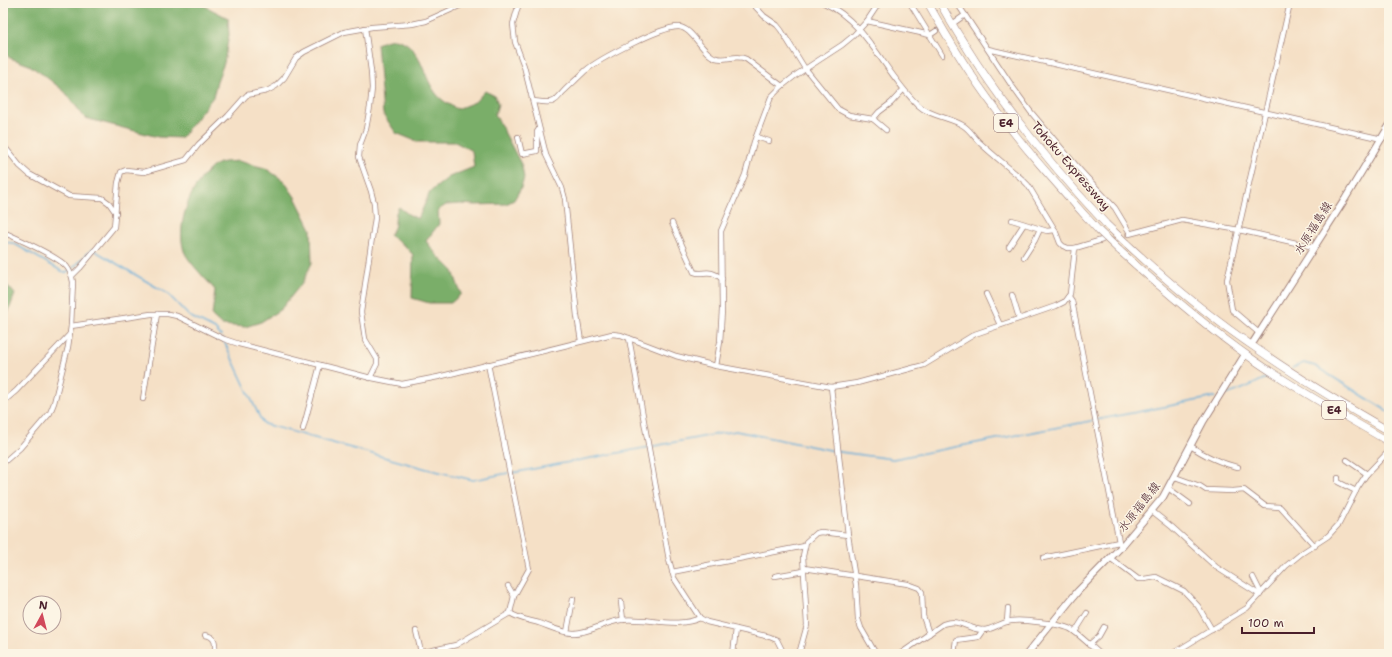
<svg xmlns="http://www.w3.org/2000/svg" width="1392" height="657" viewBox="0 0 1392 657" font-family="'Shantell Sans','Klee One',sans-serif">
  <style>
    .forest { fill: #7aae69; stroke: #62664a }
    .lines { fill: none; stroke-linecap: round; stroke-linejoin: round }
    .stream { stroke: #60abd8; stroke-width: 1.5 }
    .minor-tunnel { stroke: #d3b9a7; stroke-width: 4.5; stroke-dasharray: 4.5 2; stroke-linecap: butt }
    .minor-casing { stroke: #a08078; stroke-width: 6 }
    .major-casing { stroke: #a08078; stroke-width: 8 }
    .highway-casing { stroke: #a08078; stroke-width: 8 }
    .minor { stroke: #fff; stroke-width: 4.5 }
    .major { stroke: #fff; stroke-width: 6 }
    .highway { stroke: #fff; stroke-width: 7 }
    .highway-bridge-casing { stroke: #a08078; stroke-width: 8; stroke-linecap: butt }
    .highway-bridge { stroke: #fff; stroke-width: 7 }
    .labels { text-anchor: middle; stroke-width: 3; stroke-linejoin: round; paint-order: stroke }
    .shield { fill: #fcf5e5; stroke: #7f5f63; stroke-width: 1 }
    .shield-label { font-size: 11px; font-weight: bold; fill: #4a1f2b }
    .street-label { font-size: 12px; fill: #4a1f2b; stroke: #fcf5e5 }
  </style>
  <rect width="100%" height="100%" fill="#fcf5e5"/>
  <filter id="ink" filterUnits="userSpaceOnUse"><feTurbulence type="fractalNoise" baseFrequency=".025" numOctaves="2"/><feDisplacementMap in="SourceGraphic" scale="8" xChannelSelector="R" yChannelSelector="G"/><feConvolveMatrix kernelMatrix="1 2 1 2 8 2 1 2 1" color-interpolation-filters="sRGB"/></filter>
  <filter id="wash" filterUnits="userSpaceOnUse"><feTurbulence type="fractalNoise" baseFrequency=".012" numOctaves="4" result="noise"/><feDisplacementMap in="SourceGraphic" scale="16" xChannelSelector="R" yChannelSelector="G"/><feGaussianBlur stdDeviation="0.9" result="paint"/><feColorMatrix in="noise" values="0 0 0 0 0 0 0 0 0 0 0 0 0 0 0 0 0 1.4 0 .05"/><feComposite in="paint" operator="in"/></filter>
  <g filter="url(#wash)">
    <rect width="100%" height="100%" fill="#f5e0c6"/>
    <!-- forest -->
    <g class="forest">
      <path d="M3,3L201,4L228,18L229,35L224,63L217,81L213,97L181,138L158,137L85,118L65,92L45,76L29,65L10,58L3,52Z"/>
      <path d="M394,39C420,42 422,74 435,92C440,100 450,105 457,109L475,102L485,91L495,96L498,104L495,114L522,166L524,178L521,188L514,200L506,204L475,205L460,204L446,205L438,210L439,224L426,241L436,254L453,271L461,294L451,303H429L412,298L413,255L406,247L389,235C400,224 391,218 399,207L408,214L418,219L430,192L449,177L474,167L472,151L455,142H418L396,133L383,114L377,44L384,41Z"/>
      <path d="M238,161L265,168L284,181L295,197L311,229L312,263L302,283L281,309L261,322L245,327L222,325L212,316L215,290C207,280 188,262 184,251C175,224 192,179 217,164C222,161 232,162 238,161Z"/>
      <path d="M3,281L15,294L3,326Z"/>
    </g>
    <g class="lines">
      <!-- stream -->
      <g class="stream">
        <path d="M3,242L13,243L65,273L73,268L92,249L168,294L189,316L215,329L221,336"/>
        <path d="M223,339L261,420L264,424L427,469L473,480L508,473"/>
        <path d="M1292,368L1304,363L1315,366L1389,412"/>
        <path d="M1221,396C1240,392 1256,382 1273,375"/>
        <path d="M512,473L723,433L736,431L840,452L893,459L1215,397"/>
      </g>
    </g>
  </g>
  <g filter="url(#ink)">
    <g class="lines">
      <!-- minor-tunnel -->
      <path class="minor-tunnel" d="M1106,239L1129,234"/>
      <!-- minor casing -->
      <g class="minor-casing">
        <g id="minor">
          <path d="M519,3L513,24L515,42L524,66L546,155L562,188L565,199L577,316L581,341"/>
          <path d="M752,3L764,16L777,25L781,30L804,67L838,109L849,115L873,119L886,130"/>
          <path d="M824,3C868,23 884,73 918,105C931,117 950,117 964,126C970,130 974,137 979,142C993,155 1008,167 1023,180L1028,185L1055,230L1060,243L1063,246L1068,248H1075"/>
          <path d="M910,3L942,55"/>
          <path d="M957,3L1012,86L1030,111L1079,169L1115,208L1130,233"/>
          <path d="M867,21L930,35L936,31"/>
          <path d="M955,22L965,15"/>
          <path d="M365,28L371,71L372,88L370,107L366,129L360,145L359,157L371,191L374,203L375,218L361,312L365,339L377,359V364L370,378"/>
          <path d="M988,49L1382,139"/>
          <path d="M533,101C539,101 549,104 554,101C558,99 560,95 563,92C570,85 578,78 585,71C599,59 662,26 679,27C693,28 702,54 716,58C726,61 736,54 746,59L782,86"/>
          <path d="M873,119L879,112L891,103L903,90"/>
          <path d="M518,137L522,154L537,151V132L539,129"/>
          <path d="M756,137L769,141"/>
          <path d="M3,145L20,166L29,174L69,196L102,198L109,203L116,213"/>
          <path d="M1012,220L1047,231L1055,230"/>
          <path d="M672,223L694,272C704,276 708,267 722,279"/>
          <path d="M3,232C18,239 58,256 67,267C70,271 72,276 73,282L71,326L68,347L54,403L50,413L20,448L3,463"/>
          <path d="M1129,234L1182,220L1239,230L1314,247"/>
          <path d="M1009,247L1024,224"/>
          <path d="M1024,257L1035,240L1040,229"/>
          <path d="M72,276L80,268L114,227L118,183L121,172L126,170L144,172L186,160L199,144L228,116L244,98L247,95L267,91L276,86L284,78L296,58L304,52L344,32L372,27L412,24L426,21L466,3"/>
          <path d="M986,294L1000,325"/>
          <path d="M1012,295L1019,318"/>
          <path d="M1068,297L1070,298L1072,301L1119,542L1121,547"/>
          <path d="M71,326L151,314H168L177,316L224,339L239,344L367,377L402,384L438,377L596,338L612,334L621,335L676,356L716,366L831,387L857,383L924,365L975,334L1056,306L1064,302L1070,294L1075,248L1102,240"/>
          <path d="M1259,333L1232,310L1227,280L1290,3"/>
          <path d="M629,338L669,560L674,578L700,618L707,622L770,637L777,640L784,654"/>
          <path d="M488,364L529,569L514,596L510,613"/>
          <path d="M716,366L720,342L722,310L721,231L745,175L754,142L771,97L782,86L796,75L842,45L853,36L867,21L879,3"/>
          <path d="M831,387L848,535L856,585L858,619L861,628L876,654"/>
          <path d="M143,399L157,314"/>
          <path d="M3,402L16,391L69,335"/>
          <path d="M303,429L320,365"/>
          <path d="M1191,446C1203,455 1223,464 1238,467"/>
          <path d="M1347,460L1367,474"/>
          <path d="M1175,477L1200,486L1206,490L1233,491L1244,490L1265,506L1280,507L1315,546"/>
          <path d="M1338,478V482L1356,491"/>
          <path d="M1168,488L1190,504"/>
          <path d="M1152,511L1172,527L1216,567L1260,595"/>
          <path d="M1043,558L1119,542"/>
          <path d="M1110,558L1138,579H1144L1156,577L1184,591L1198,606L1212,630"/>
          <path d="M804,568L908,584L919,588L922,592L923,616L929,634"/>
          <path d="M672,572L805,546"/>
          <path d="M775,576L804,571"/>
          <path d="M1253,577L1261,593"/>
          <path d="M508,586L514,596"/>
          <path d="M621,602L623,620"/>
          <path d="M1007,622L1008,608"/>
          <path d="M416,631L421,652"/>
          <path d="M567,632L573,599"/>
          <path d="M1075,632L1087,613"/>
          <path d="M205,635C217,637 215,644 215,654"/>
          <path d="M1089,645L1099,636L1104,627"/>
          <path d="M415,654L456,645L510,613C519,619 528,620 539,623C551,627 561,633 574,633C590,633 605,622 621,620C647,617 677,629 700,618"/>
          <path d="M733,654L736,629"/>
          <path d="M799,654L807,625L803,556L806,542L816,533L821,532L848,535"/>
          <path d="M900,654L943,624C959,618 967,629 982,630C991,631 1001,622 1011,621C1021,619 1064,624 1072,630C1082,637 1091,646 1100,654"/>
          <path d="M954,654L956,640L978,637L983,630"/>
          <path d="M1172,654L1247,608L1286,566L1302,553L1328,536L1339,524L1358,487L1366,475L1388,452"/>
        </g>
      </g>
      <!-- major casing -->
      <g class="major-casing">
        <g id="major">
          <path d="M1254,341L1345,199L1389,126"/>
          <path d="M1027,654L1078,591L1121,547L1163,497L1203,422L1244,356"/>
        </g>
      </g>
      <!-- highway casing -->
      <g class="highway-casing">
        <g id="highway">
          <path d="M928,3C948,39 970,75 995,108C1026,151 1063,191 1099,231"/>
          <path d="M940,3C985,84 1043,157 1106,224"/>
          <path d="M1126,243C1168,282 1212,319 1260,351C1302,380 1345,406 1389,431"/>
          <path d="M1119,250C1162,289 1205,326 1251,358C1295,389 1343,415 1389,442"/>
        </g>
      </g>
      <!-- minor -->
      <use href="#minor" class="minor"/>
      <!-- major -->
      <use href="#major" class="major"/>
      <!-- highway -->
      <use href="#highway" class="highway"/>
      <!-- highway-bridge casing -->
      <g class="highway-bridge-casing">
        <g id="highway-bridge">
          <path d="M1106,224L1126,243"/>
          <path d="M1099,231L1119,250"/>
        </g>
      </g>
      <!-- highway-bridge -->
      <use href="#highway-bridge" class="highway-bridge"/>
    </g>
  </g>
  <g class="labels">
    <!-- shield labels -->
    <g class="shield">
      <rect x="994" y="114" width="24" height="18" rx="3"/>
      <rect x="1322" y="401" width="24" height="18" rx="3"/>
    </g>
    <g class="shield-label">
      <text x="1006" y="127">E4</text>
      <text x="1334" y="414">E4</text>
    </g>
    <!-- street labels -->
    <g class="street-label">
      <text transform="translate(1071 166) rotate(49)" y="4">Tohoku Expressway</text>
      <text transform="translate(1313 228) rotate(-58)" y="4">水原福島線</text>
      <text transform="translate(1139 507) rotate(-52)" y="4">水原福島線</text>
    </g>
  </g>
  <!-- margin -->
  <rect width="1392" height="657" fill="none" stroke="#fcf5e5" stroke-width="16"/>
  <!-- north arrow -->
  <g transform="translate(42 615) rotate(7)"><circle r="19" fill="#fcf5e5" stroke="#b59f9b"/>
  <path d="M0-3L7 15L0 10L-7 15Z" fill="#d1495b"/>
  <text y="-6" font-size="11" font-weight="bold" text-anchor="middle" fill="#4a1f2b">N</text>
  </g>
  <!-- scale -->
  <path d="M1242 627v6h72v-6" fill="none" stroke="#4a1f2b" stroke-width="2"/>
  <text x="1248" y="627" font-size="12" fill="#4a1f2b" stroke="#fcf5e5" stroke-width="3" paint-order="stroke">100 m</text>
</svg>
